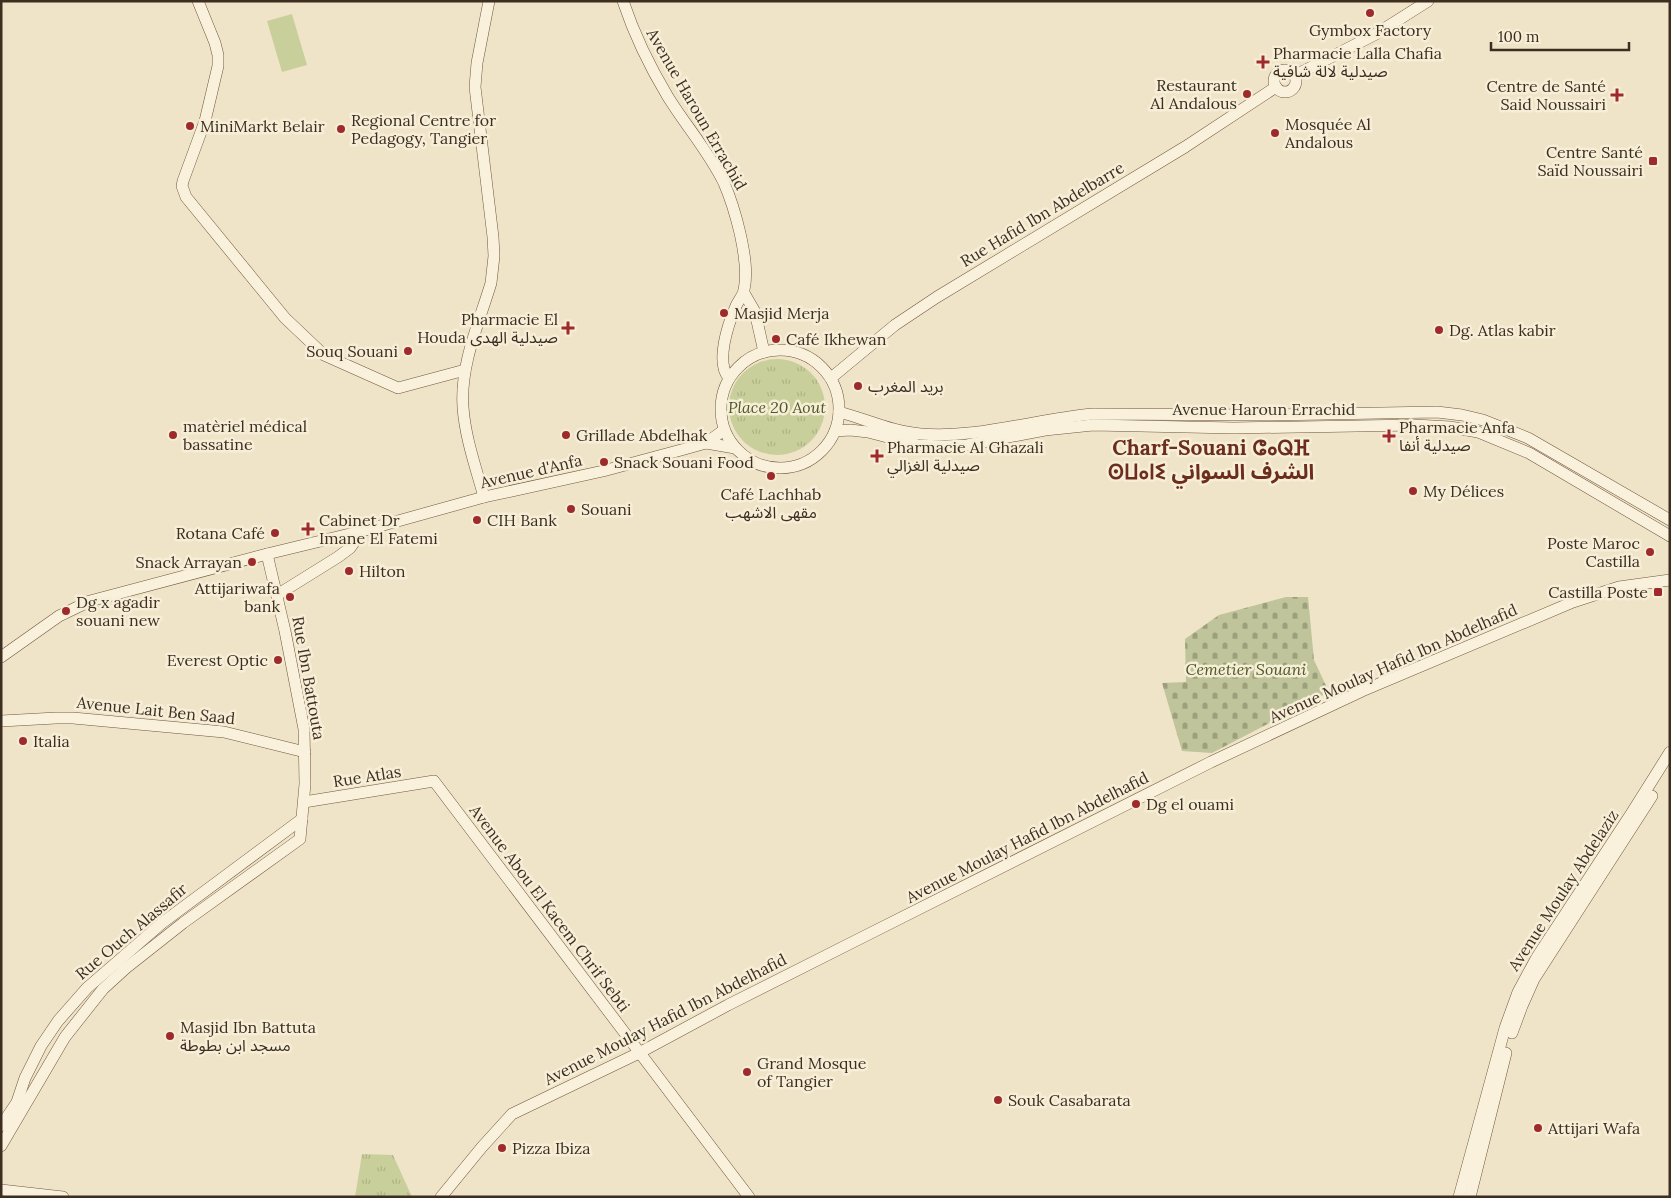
<svg xmlns="http://www.w3.org/2000/svg" width="1671" height="1198" viewBox="0 0 1671 1198" font-family="Lora,'Noto Sans Arabic','Noto Sans Tifinagh',serif">
  <style>
    .cemetery { fill: url(#cemetery-stones) }
    .park { fill: url(#park-tufts) }
    .pitch { fill: #c9cf9b }
    .lines { fill: none; stroke-linecap: round; stroke-linejoin: round }
    .secondary-casing { stroke: #6f573f; stroke-width: 12 }
    .secondary { stroke: #faf1dc; stroke-width: 11 }
    .poi-dot { fill: #9e2a2b; stroke: #f7eed8; stroke-width: 2 }
    .labels { text-anchor: middle; stroke-width: 5; stroke-linejoin: round; paint-order: stroke }
    .poi-label { font-size: 16px; fill: #3d2e20; stroke: #f7eed8; text-anchor: start }
    .street-label { font-size: 16px; fill: #3d2e20; stroke: #f7eed8 }
    .park-label { font-size: 16px; font-style: italic; fill: #4d5a26; stroke: #f7eed8 }
    .district-label { font-size: 21px; font-weight: bold; fill: #6b2e1e; stroke: #f7eed8 }
  </style>
  <defs>
    <pattern id="cemetery-stones" width="16" height="16" patternUnits="userSpaceOnUse" patternTransform="scale(1.25)"><rect width="16" height="16" fill="#bfc49a"/><path d="M2 7V4a2 2 0 0 1 4 0v3zM10 15v-3a2 2 0 0 1 4 0v3z" fill="#9ca07d"/></pattern>
    <pattern id="park-tufts" width="24" height="20" patternUnits="userSpaceOnUse" patternTransform="scale(1.25)"><rect width="24" height="20" fill="#c9cf9b"/><path d="M3 7l-1-3M5 7V3M7 7l1-3M15 17l-1-3M17 17v-4M19 17l1-3" fill="none" stroke="#aeb285"/></pattern>
  </defs>
  <rect width="100%" height="100%" fill="#f0e4c8"/>
  <!-- cemetery -->
  <path class="cemetery" d="M1286,597H1308L1314,660L1329,692L1212,753L1182,751L1162,683L1186,682L1185,639L1219,615Z"/>
  <!-- park -->
  <g class="park">
    <circle cx="777" cy="407" r="48"/>
    <path d="M362,1154L393,1155L412,1197H355Z"/>
  </g>
  <!-- pitch -->
  <path class="pitch" d="M292,14L307,65L282,72L267,21Z"/>
  <g class="lines">
    <!-- secondary casing -->
    <g class="secondary-casing">
      <g id="secondary">
        <path d="M198,1L215,43L218,55V66L205,121L183,181L182,186L186,197L285,318L324,355L398,388L465,370"/>
        <path d="M623,1C634,34 650,67 668,97C686,126 709,152 724,183C731,199 736,216 740,233C744,251 748,272 744,290C743,296 738,301 736,306C728,324 715,363 729,378"/>
        <circle cx="1285" cy="81" r="11"/>
        <path d="M1296,75L1376,34L1428,1"/>
        <path d="M744,293L755,312L764,352"/>
        <circle cx="780" cy="409" r="59"/>
        <path d="M831,378L895,325L937,297L1185,147L1276,87"/>
        <path d="M839,412C866,419 893,432 921,434C977,439 1036,419 1093,414L1265,415L1437,412L1462,415L1483,420L1528,438L1670,520"/>
        <path d="M835,431L850,430L868,432L918,445L945,446L967,445L1045,430L1093,425L1234,428L1415,425L1450,427L1478,432L1529,453L1670,536"/>
        <path d="M706,443L735,448"/>
        <path d="M484,497C476,468 465,437 463,407C460,365 479,323 491,283L494,256L493,237L475,87L477,63L489,1"/>
        <path d="M277,595L338,557L350,548L362,531"/>
        <path d="M1,657L59,616L90,601L267,554L362,531L484,497L603,471L681,450L706,443L724,430"/>
        <path d="M1,721L56,718H73L224,732L305,752"/>
        <path d="M304,802L434,781L749,1197"/>
        <path d="M1512,1033L1522,1006L1534,979L1652,796"/>
        <path d="M1,1126L17,1102L25,1078L41,1046L58,1021L87,988L162,923L302,819"/>
        <path d="M1,1146L65,1037L103,989L126,968L183,923L300,839L305,784L304,729L285,631L267,554"/>
        <path d="M1,1190L63,1197"/>
        <path d="M441,1197L482,1147L512,1114L639,1053L728,1005L861,938L1211,762L1362,691L1573,602L1619,587L1670,580"/>
        <path d="M1459,1197L1505,1028L1518,992L1537,957L1631,814L1670,752"/>
        <path d="M1470,1197L1506,1053"/>
      </g>
    </g>
    <!-- secondary -->
    <use href="#secondary" class="secondary"/>
  </g>
  <!-- markers -->
  <g class="poi-dot">
    <circle cx="1370" cy="13" r="5"/>
    <path d="M1260.5 54.5h5v5h5v5h-5v5h-5v-5h-5v-5h5z"/>
    <circle cx="1247" cy="94" r="5"/>
    <path d="M1614.5 87.5h5v5h5v5h-5v5h-5v-5h-5v-5h5z"/>
    <circle cx="190" cy="126" r="5"/>
    <circle cx="341" cy="129" r="5"/>
    <circle cx="1275" cy="133" r="5"/>
    <rect x="1648" y="156" width="10" height="10" rx="2.5"/>
    <circle cx="724" cy="313" r="5"/>
    <path d="M565.5 320.5h5v5h5v5h-5v5h-5v-5h-5v-5h5z"/>
    <circle cx="1439" cy="330" r="5"/>
    <circle cx="776" cy="339" r="5"/>
    <circle cx="408" cy="351" r="5"/>
    <circle cx="858" cy="386" r="5"/>
    <circle cx="173" cy="435" r="5"/>
    <circle cx="566" cy="435" r="5"/>
    <path d="M1386.5 428.5h5v5h5v5h-5v5h-5v-5h-5v-5h5z"/>
    <path d="M874.5 448.5h5v5h5v5h-5v5h-5v-5h-5v-5h5z"/>
    <circle cx="604" cy="462" r="5"/>
    <circle cx="771" cy="476" r="5"/>
    <circle cx="1413" cy="491" r="5"/>
    <circle cx="571" cy="509" r="5"/>
    <circle cx="477" cy="520" r="5"/>
    <path d="M305.5 521.5h5v5h5v5h-5v5h-5v-5h-5v-5h5z"/>
    <circle cx="275" cy="533" r="5"/>
    <circle cx="1650" cy="552" r="5"/>
    <circle cx="252" cy="562" r="5"/>
    <circle cx="349" cy="571" r="5"/>
    <rect x="1653" y="587" width="10" height="10" rx="2.5"/>
    <circle cx="290" cy="597" r="5"/>
    <circle cx="66" cy="611" r="5"/>
    <circle cx="278" cy="660" r="5"/>
    <circle cx="23" cy="741" r="5"/>
    <circle cx="1136" cy="804" r="5"/>
    <circle cx="170" cy="1036" r="5"/>
    <circle cx="747" cy="1072" r="5"/>
    <circle cx="998" cy="1100" r="5"/>
    <circle cx="1538" cy="1128" r="5"/>
    <circle cx="502" cy="1148" r="5"/>
  </g>
  <g class="labels">
    <!-- poi labels -->
    <g class="poi-label">
      <text x="1370" y="36" text-anchor="middle">Gymbox Factory</text>
      <text x="1273" y="59">Pharmacie Lalla Chafia<tspan x="1273" dy="18">صيدلية لالة شافية</tspan></text>
      <text x="1237" y="91" text-anchor="end">Restaurant<tspan x="1237" dy="18">Al Andalous</tspan></text>
      <text x="1606" y="92" text-anchor="end">Centre de Santé<tspan x="1606" dy="18">Said Noussairi</tspan></text>
      <text x="351" y="126">Regional Centre for<tspan x="351" dy="18">Pedagogy, Tangier</tspan></text>
      <text x="1285" y="130">Mosquée Al<tspan x="1285" dy="18">Andalous</tspan></text>
      <text x="200" y="132">MiniMarkt Belair</text>
      <text x="1643" y="158" text-anchor="end">Centre Santé<tspan x="1643" dy="18">Saïd Noussairi</tspan></text>
      <text x="734" y="319">Masjid Merja</text>
      <text x="558" y="325" text-anchor="end">Pharmacie El<tspan x="558" dy="18">Houda صيدلية الهدى</tspan></text>
      <text x="1449" y="336">Dg. Atlas kabir</text>
      <text x="786" y="345">Café Ikhewan</text>
      <text x="398" y="357" text-anchor="end">Souq Souani</text>
      <text x="868" y="392">بريد المغرب</text>
      <text x="183" y="432">matèriel médical<tspan x="183" dy="18">bassatine</tspan></text>
      <text x="1399" y="433">Pharmacie Anfa<tspan x="1399" dy="18">صيدلية أنفا</tspan></text>
      <text x="576" y="441">Grillade Abdelhak</text>
      <text x="887" y="453">Pharmacie Al Ghazali<tspan x="887" dy="18">صيدلية الغزالي</tspan></text>
      <text x="614" y="468">Snack Souani Food</text>
      <text x="1423" y="497">My Délices</text>
      <text x="771" y="500" text-anchor="middle">Café Lachhab<tspan x="771" dy="18">مقهى الاشهب</tspan></text>
      <text x="581" y="515">Souani</text>
      <text x="319" y="526">Cabinet Dr<tspan x="319" dy="18">Imane El Fatemi</tspan></text>
      <text x="487" y="526">CIH Bank</text>
      <text x="265" y="539" text-anchor="end">Rotana Café</text>
      <text x="1640" y="549" text-anchor="end">Poste Maroc<tspan x="1640" dy="18">Castilla</tspan></text>
      <text x="242" y="568" text-anchor="end">Snack Arrayan</text>
      <text x="359" y="577">Hilton</text>
      <text x="280" y="594" text-anchor="end">Attijariwafa<tspan x="280" dy="18">bank</tspan></text>
      <text x="1648" y="598" text-anchor="end">Castilla Poste</text>
      <text x="76" y="608">Dg x agadir<tspan x="76" dy="18">souani new</tspan></text>
      <text x="268" y="666" text-anchor="end">Everest Optic</text>
      <text x="33" y="747">Italia</text>
      <text x="1146" y="810">Dg el ouami</text>
      <text x="180" y="1033">Masjid Ibn Battuta<tspan x="180" dy="18">مسجد ابن بطوطة</tspan></text>
      <text x="757" y="1069">Grand Mosque<tspan x="757" dy="18">of Tangier</tspan></text>
      <text x="1008" y="1106">Souk Casabarata</text>
      <text x="1548" y="1134">Attijari Wafa</text>
      <text x="512" y="1154">Pizza Ibiza</text>
    </g>
    <!-- street labels -->
    <g class="street-label">
      <text transform="translate(697 109) rotate(60)" y="6">Avenue Haroun Errachid</text>
      <text transform="translate(1042 214) rotate(-31)" y="6">Rue Hafid Ibn Abdelbarre</text>
      <text x="1264" y="415">Avenue Haroun Errachid</text>
      <text transform="translate(531 471) rotate(-13)" y="6">Avenue d'Anfa</text>
      <text transform="translate(1393 663) rotate(-24)" y="6">Avenue Moulay Hafid Ibn Abdelhafid</text>
      <text transform="translate(309 678) rotate(80)" y="6">Rue Ibn Battouta</text>
      <text transform="translate(156 710) rotate(6)" y="6">Avenue Lait Ben Saad</text>
      <text transform="translate(367 776) rotate(-9)" y="6">Rue Atlas</text>
      <text transform="translate(1027 837) rotate(-27)" y="6">Avenue Moulay Hafid Ibn Abdelhafid</text>
      <text transform="translate(1563 890) rotate(-57)" y="6">Avenue Moulay Abdelaziz</text>
      <text transform="translate(550 908) rotate(53)" y="6">Avenue Abou El Kacem Chrif Sebti</text>
      <text transform="translate(131 931) rotate(-40)" y="6">Rue Ouch Alassafir</text>
      <text transform="translate(665 1019) rotate(-27)" y="6">Avenue Moulay Hafid Ibn Abdelhafid</text>
    </g>
    <!-- park labels -->
    <g class="park-label">
      <text x="777" y="413">Place 20 Aout</text>
      <text x="1246" y="675">Cemetier Souani</text>
    </g>
    <!-- district labels -->
    <g class="district-label">
      <text x="1211" y="455">Charf-Souani ⵛⴰⵕⴼ<tspan x="1211" dy="24">ⵙⵡⴰⵏⵉ الشرف السواني</tspan></text>
    </g>
  </g>
  <!-- border -->
  <rect width="1671" height="1198" fill="none" stroke="#3d2e20" stroke-width="5"/>
  <!-- scale -->
  <path d="M1491 42v8h138v-8" fill="none" stroke="#3d2e20" stroke-width="2.5"/>
  <text x="1498" y="42" font-size="15" fill="#3d2e20" stroke="#f7eed8" stroke-width="4" paint-order="stroke">100 m</text>
</svg>
